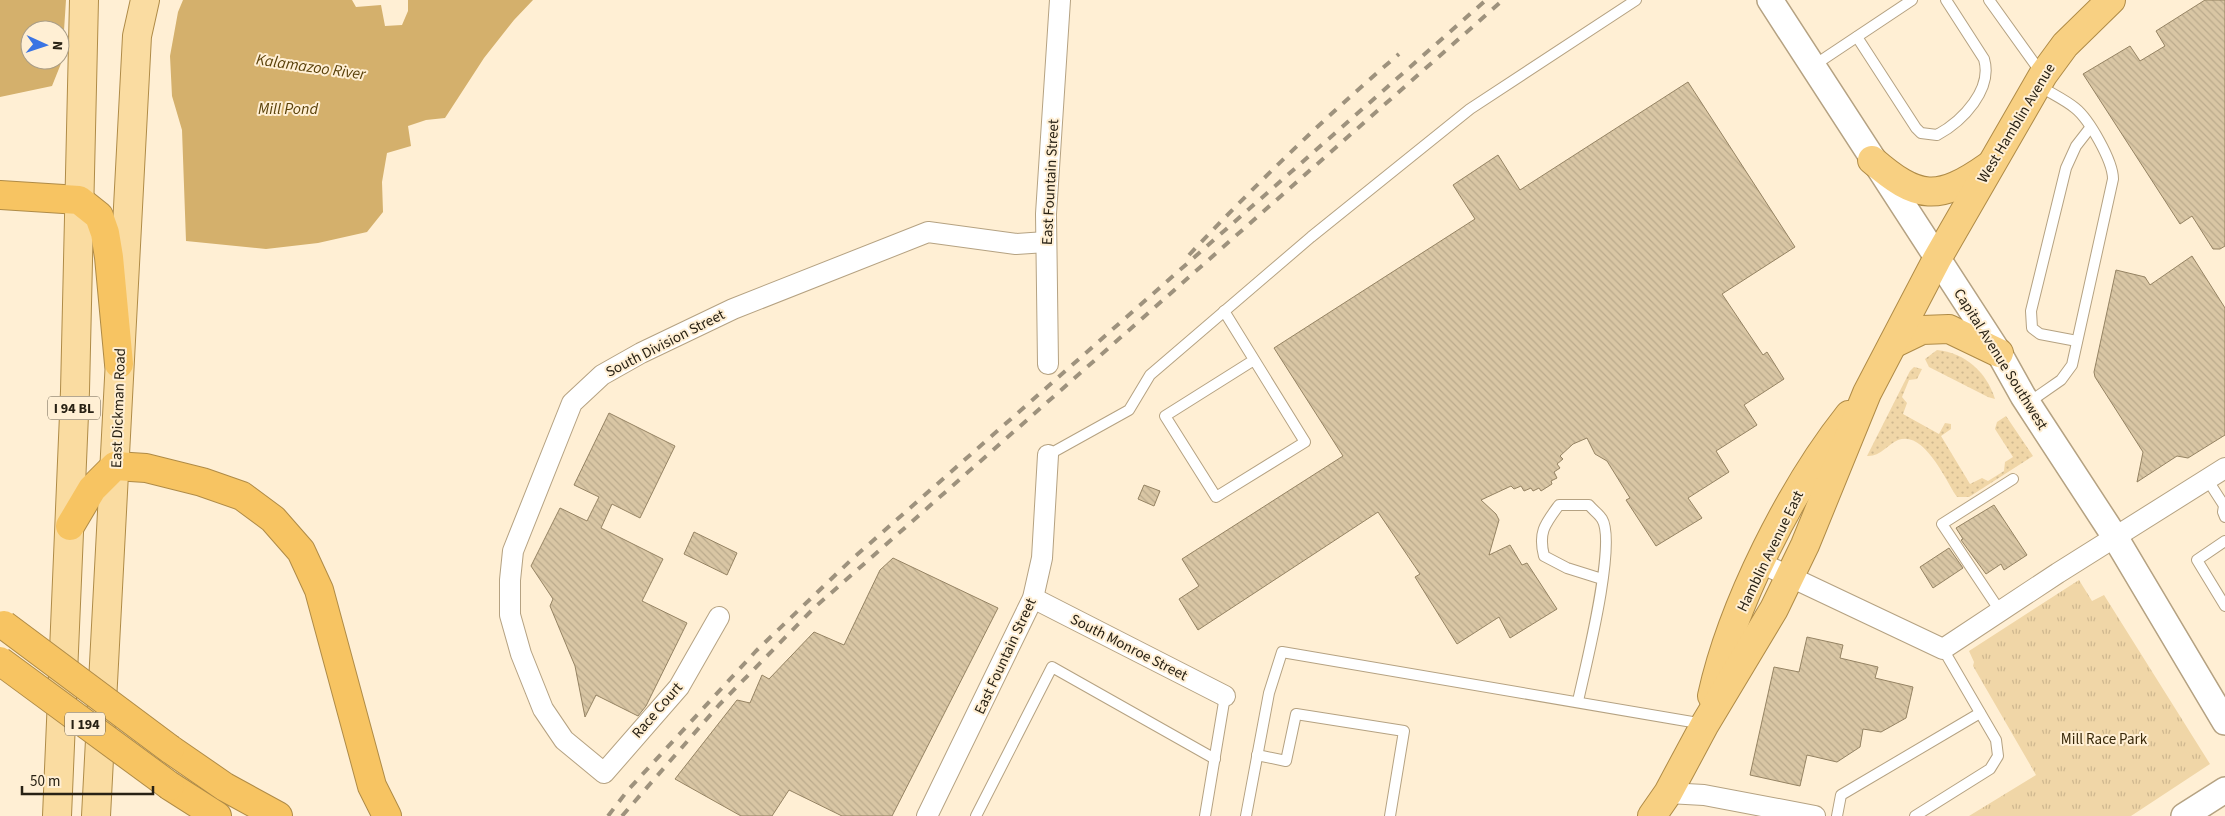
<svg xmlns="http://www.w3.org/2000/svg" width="2225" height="816" viewBox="0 0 2225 816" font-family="'Source Sans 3',sans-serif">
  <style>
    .grass { fill: url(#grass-dots) }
    .park { fill: url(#park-tufts) }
    .water { fill: #d4b06c; fill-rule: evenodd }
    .building { fill: url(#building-back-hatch); stroke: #958363 }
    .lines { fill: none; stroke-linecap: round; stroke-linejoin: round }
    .service-casing { stroke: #b5a282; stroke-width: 12 }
    .minor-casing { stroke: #b5a282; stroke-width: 22 }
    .tertiary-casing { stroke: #b5a282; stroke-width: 28 }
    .primary-casing { stroke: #af8b47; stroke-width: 30 }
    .trunk-casing { stroke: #af8b47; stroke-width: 30 }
    .motorway-casing { stroke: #af8b47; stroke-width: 30 }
    .service { stroke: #fff; stroke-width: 10 }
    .minor { stroke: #fff; stroke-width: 20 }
    .tertiary { stroke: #fff; stroke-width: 25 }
    .primary { stroke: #fadca1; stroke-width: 28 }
    .trunk { stroke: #f8d082; stroke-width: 28 }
    .motorway { stroke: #f7c462; stroke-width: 28 }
    .rail { stroke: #9e927d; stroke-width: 4; stroke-dasharray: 9 9; stroke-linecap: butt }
    .motorway-bridge-casing { stroke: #af8b47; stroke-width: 30; stroke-linecap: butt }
    .motorway-bridge { stroke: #f7c462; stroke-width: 28 }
    .labels { text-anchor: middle; stroke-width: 4; stroke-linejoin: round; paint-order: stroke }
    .shield { fill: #ffefd4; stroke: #685f4e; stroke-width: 1 }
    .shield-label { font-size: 14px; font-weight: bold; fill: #282114 }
    .street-label { font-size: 15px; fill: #282114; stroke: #ffefd4 }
    .park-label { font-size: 15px; fill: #372708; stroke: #ffefd4 }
    .water-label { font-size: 16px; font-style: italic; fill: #5b420b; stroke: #ffefd4 }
  </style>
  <defs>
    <pattern id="grass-dots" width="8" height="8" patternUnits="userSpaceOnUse" patternTransform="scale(1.25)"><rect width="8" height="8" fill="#f0d6a7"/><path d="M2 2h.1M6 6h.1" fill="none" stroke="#ceb78f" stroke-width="1.8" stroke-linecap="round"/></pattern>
    <pattern id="park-tufts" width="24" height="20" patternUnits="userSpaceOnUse" patternTransform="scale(1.25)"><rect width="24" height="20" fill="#f0d6a7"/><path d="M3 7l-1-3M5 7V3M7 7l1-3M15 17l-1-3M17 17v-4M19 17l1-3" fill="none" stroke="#ceb78f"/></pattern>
    <pattern id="building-back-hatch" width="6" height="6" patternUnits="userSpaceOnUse" patternTransform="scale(1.25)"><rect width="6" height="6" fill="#d9c6a4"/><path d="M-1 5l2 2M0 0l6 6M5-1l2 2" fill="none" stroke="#baaa8c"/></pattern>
  </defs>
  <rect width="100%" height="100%" fill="#ffefd4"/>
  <!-- grass -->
  <g class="grass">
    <path d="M1937,350C1965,353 1986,371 1995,399L1988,397L1929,367L1925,359Z"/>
    <path d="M1914,367L1922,369L1917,379L1909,380L1902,397L1907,403L1903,414L1939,434L1945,423L1951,424V429L1941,436L1970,484L1982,478L1988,481L2004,471L2005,462L2013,457L1995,429L1997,422L2006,416L2033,456L1969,497H1957C1945,479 1924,430 1898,440C1887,445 1880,457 1867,456L1910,371Z"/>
  </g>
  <!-- park -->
  <path class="park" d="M2079,580L2092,601L2104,595L2210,764L2131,816H1969L2036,775L1973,666L1974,662L1969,651Z"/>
  <!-- water -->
  <g class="water">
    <path d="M0,0H66L62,61L52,86L0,97ZM30,30H60V60H30Z"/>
    <path d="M183,0H352L356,7L381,5L385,26L402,25L408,11V0H533L514,20L484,58L445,118L426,120L408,126L411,146L387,153L382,182L383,212L367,232L318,243L266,249L186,241L182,130L172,96L170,56L178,12Z"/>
  </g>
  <!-- building -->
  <g class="building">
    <path d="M2205,0H2225V246L2220,249H2213L2192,216L2180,224L2083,74L2130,46L2140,61L2165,46L2156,31Z"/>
    <path d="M1688,82L1795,247L1722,294L1763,355L1767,352L1784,379L1744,405L1757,425L1716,451L1729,472L1688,498L1702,518L1656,546L1626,500L1630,498L1607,461L1595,454L1587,438L1573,444L1560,456L1563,459L1557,464L1560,468L1554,472L1557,478L1551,481L1552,484L1541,491L1539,488L1533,491L1531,488L1524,491L1521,486L1514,489L1511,486L1481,500L1496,514L1499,520L1489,555L1510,545L1522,565L1527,563L1557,609L1510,638L1499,617L1457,644L1415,577L1420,574L1378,512L1198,630L1179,599L1199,586L1182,559L1343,456L1274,348L1475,219L1453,185L1498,155L1520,190Z"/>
    <path d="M2192,256L2225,308V435L2188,458L2177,456L2137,482L2143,452L2095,377L2094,372L2116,270L2145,277L2150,285Z"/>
    <path d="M609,413L675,446L640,518L612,504L601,528L663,559L642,601L687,623L646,706L638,716L596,695L585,717L575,666L550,606L553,599L531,566L560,508L587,521L599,497L574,485Z"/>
    <path d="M1144,485L1160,491L1154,506L1138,499Z"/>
    <path d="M1994,505L2027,555L2004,570L2001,564L1986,574L1961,540L1963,539L1956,528Z"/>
    <path d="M694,532L737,553L727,575L684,554Z"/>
    <path d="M1949,548L1963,568L1933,588L1920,567Z"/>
    <path d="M893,558L998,608L892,816H842L789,790L772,816H741L675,779L737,700L750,703L762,675L769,679L814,632L844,645L880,570Z"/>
    <path d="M1807,637L1843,645L1840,658L1878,667L1875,678L1913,687L1906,718L1881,732L1863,729L1860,747L1837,762L1807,755L1800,786L1750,775L1774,667L1799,672Z"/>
  </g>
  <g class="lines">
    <!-- service casing -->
    <g class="service-casing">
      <g id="service">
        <path d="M1989,0L2042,74"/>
        <path d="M1857,37L1916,128L1921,133L1937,135C1963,121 1993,89 1984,59L1946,0"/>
        <path d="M1813,66L1912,0"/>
        <path d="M1224,311L1305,442L1216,497L1165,416L1254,360"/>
        <path d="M2077,341L2040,334L2032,328L2031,311L2066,168L2076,146L2090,128"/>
        <path d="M2028,403L2061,380L2072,365L2113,179C2113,161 2089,119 2075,108C2064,99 2050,93 2038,85"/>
        <path d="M1048,455L1129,410L1150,375L1311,237L1470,109L1636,0"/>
        <path d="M2207,479L2225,507"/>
        <path d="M2224,506L2223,512L2225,517"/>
        <path d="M2225,541L2197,560L2225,606"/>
        <path d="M2000,611L1942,524L2013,479"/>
        <path d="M1578,701C1585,669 1617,543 1602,519C1599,514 1593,510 1589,505H1559C1545,524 1538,532 1544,556L1567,568L1602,579"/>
        <path d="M1257,755L1286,761L1296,714L1404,731L1390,816"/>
        <path d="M976,816L1052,667L1215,759"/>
        <path d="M1205,816L1225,696"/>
        <path d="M1246,816L1269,693L1282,652L1704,724"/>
        <path d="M1837,816L1841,795L1980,713"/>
        <path d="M1915,816L1990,769L1998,756L1996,740L1943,649"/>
      </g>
    </g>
    <!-- minor casing -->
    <g class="minor-casing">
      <g id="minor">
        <path d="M1048,364L1046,214L1060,0"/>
        <path d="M1761,563L1943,649L2058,573L2225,468"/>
        <path d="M1033,598L1225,696"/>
        <path d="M719,617L679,687L604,773L564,740L543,709L521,654L510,615V580L513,551L572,403L602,375L641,353L733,309L928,232L1016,244L1046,242"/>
        <path d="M1668,793L1704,795L1815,816"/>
        <path d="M927,816L1033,598L1042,558L1048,455"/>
      </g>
    </g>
    <!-- tertiary casing -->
    <g class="tertiary-casing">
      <g id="tertiary">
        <path d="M1770,0L1999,353L2023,396L2115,537L2225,722"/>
        <path d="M2184,816L2225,790"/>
      </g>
    </g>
    <!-- primary casing -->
    <g class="primary-casing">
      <g id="primary">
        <path d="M57,816L75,391L84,0"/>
        <path d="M96,816L137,36L145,0"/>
      </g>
    </g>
    <!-- trunk casing -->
    <g class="trunk-casing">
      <g id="trunk">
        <path d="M1872,160C1918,200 1938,202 1989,166"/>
        <path d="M1893,344L1922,330L1949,329L1999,353"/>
        <path d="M1712,696C1732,605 1791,488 1849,415"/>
        <path d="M1652,816L1668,793L1705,724L1774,609L1805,545L1867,393L1937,259L2043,75L2065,45L2111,0"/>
      </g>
    </g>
    <!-- motorway casing -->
    <g class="motorway-casing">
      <g id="motorway">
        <path d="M0,195L79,200L99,216L105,233L109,257L119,364"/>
        <path d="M70,526L92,489L115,466L146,468L202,482L242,496L273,519L301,551L319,590L372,786L387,816"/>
        <path d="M170,749L225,787L278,816"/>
        <path d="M170,786L217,816"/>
      </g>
    </g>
    <!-- service -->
    <use href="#service" class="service"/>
    <!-- minor -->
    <use href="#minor" class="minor"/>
    <!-- tertiary -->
    <use href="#tertiary" class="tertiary"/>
    <!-- primary -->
    <use href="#primary" class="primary"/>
    <!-- trunk -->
    <use href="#trunk" class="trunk"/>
    <!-- motorway -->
    <use href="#motorway" class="motorway"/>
    <!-- rail -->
    <g class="rail">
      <path d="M1189,255C1256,184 1325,117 1399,54"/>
      <path d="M608,816L628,790L756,651L851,560L1486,0"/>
      <path d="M622,816L719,705L814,608L1503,0"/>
    </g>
    <!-- motorway-bridge casing -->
    <g class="motorway-bridge-casing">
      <g id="motorway-bridge">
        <path d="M4,625L170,749"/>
        <path d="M0,661L170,786"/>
      </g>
    </g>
    <!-- motorway-bridge -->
    <use href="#motorway-bridge" class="motorway-bridge"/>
  </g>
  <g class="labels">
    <!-- shield labels -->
    <g class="shield">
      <rect x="48" y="396.5" width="52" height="23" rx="4"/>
      <rect x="65" y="712.5" width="40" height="23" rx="4"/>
    </g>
    <g class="shield-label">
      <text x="74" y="413">I 94 BL</text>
      <text x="85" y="729">I 194</text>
    </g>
    <!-- street labels -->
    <g class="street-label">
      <text transform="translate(2016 123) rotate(-59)" y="5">West Hamblin Avenue</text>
      <text transform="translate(1050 182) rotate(-87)" y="5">East Fountain Street</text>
      <text transform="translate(665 343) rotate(-27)" y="5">South Division Street</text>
      <text transform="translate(2001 359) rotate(58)" y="5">Capital Avenue Southwest</text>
      <text transform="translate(118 408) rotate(-88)" y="5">East Dickman Road</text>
      <text transform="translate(1770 551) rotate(-64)" y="5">Hamblin Avenue East</text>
      <text transform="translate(1129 647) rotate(27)" y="5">South Monroe Street</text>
      <text transform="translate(1005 656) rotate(-65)" y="5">East Fountain Street</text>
      <text transform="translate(657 710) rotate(-49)" y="5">Race Court</text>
    </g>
    <!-- park labels -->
    <g class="park-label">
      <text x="2104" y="744">Mill Race Park</text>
    </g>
    <!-- water labels -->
    <g class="water-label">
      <text transform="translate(311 66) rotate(8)" y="6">Kalamazoo River</text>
      <text x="288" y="114">Mill Pond</text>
    </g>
  </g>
  <!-- north arrow -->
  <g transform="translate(45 45) rotate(93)"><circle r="24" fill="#ffefd4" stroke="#a99d87"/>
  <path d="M0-4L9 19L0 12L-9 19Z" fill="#3a74e3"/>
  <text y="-8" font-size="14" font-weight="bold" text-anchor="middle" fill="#282114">N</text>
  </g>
  <!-- scale -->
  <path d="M22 786v8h131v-8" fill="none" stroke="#282114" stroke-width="2.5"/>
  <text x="30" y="786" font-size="15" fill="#282114" stroke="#ffefd4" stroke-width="4" paint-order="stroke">50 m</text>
</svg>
